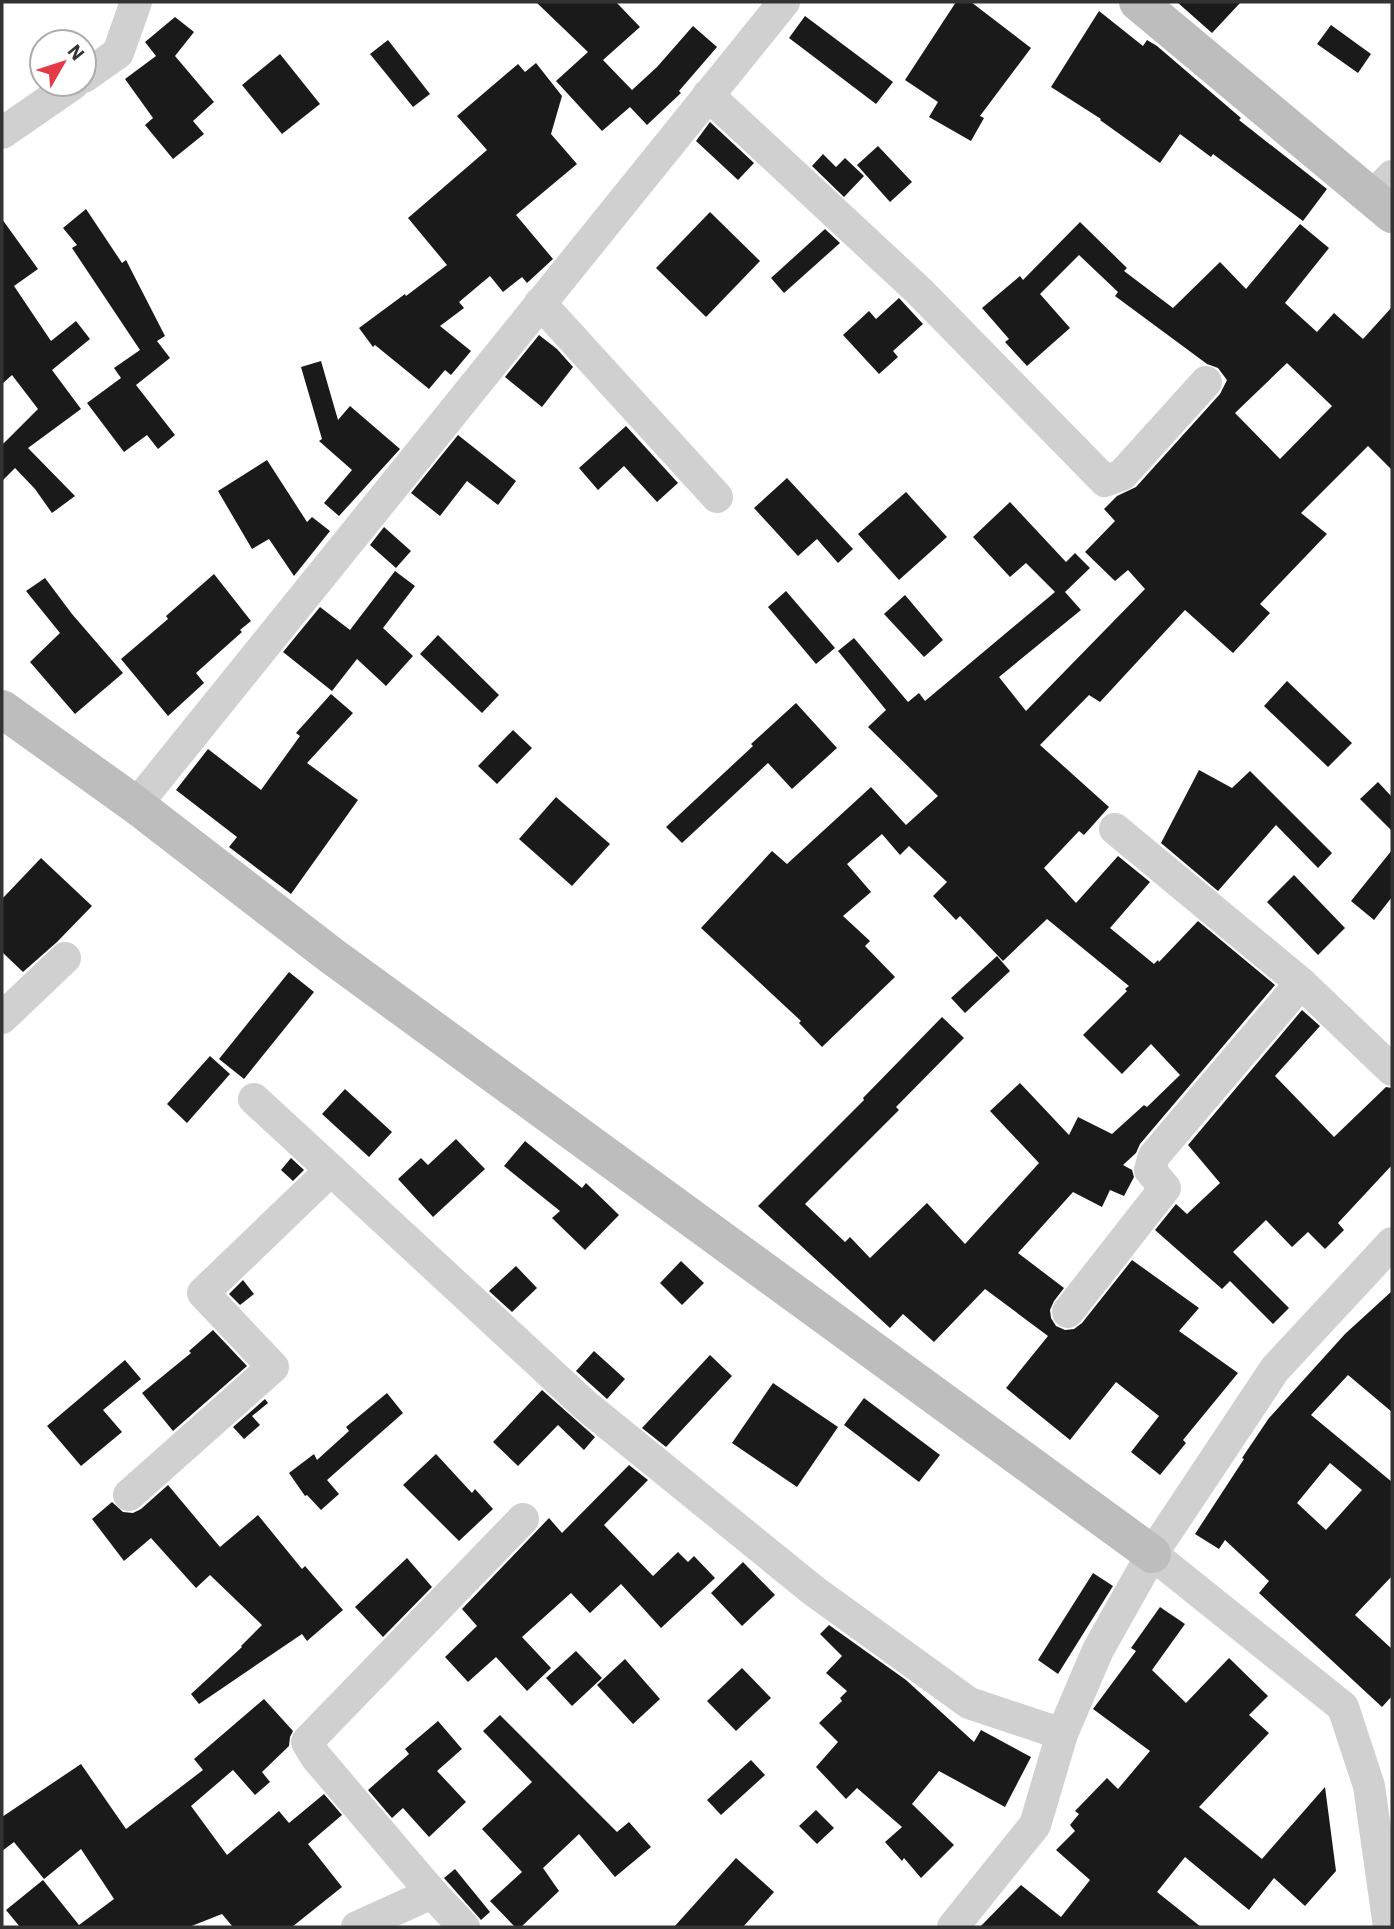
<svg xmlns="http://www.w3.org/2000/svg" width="1394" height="1929" viewBox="0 0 1394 1929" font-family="'IBM Plex Sans',sans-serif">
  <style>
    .building { fill: #1a1a1a; fill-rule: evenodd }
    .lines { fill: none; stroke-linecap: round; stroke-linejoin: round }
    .street { stroke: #d0d0d0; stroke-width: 32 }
    .secondary { stroke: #bdbdbd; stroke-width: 38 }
  </style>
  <rect width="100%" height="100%" fill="#fff"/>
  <!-- building -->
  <g class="building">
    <path d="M536,2H616L640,27L603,60L632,90L657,67L693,26L717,47L679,91L681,93L647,125L630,107L602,131L556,81L588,52Z"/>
    <path d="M956,2H971L1031,48L980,116L984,118L971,141L929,117L938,102L905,80Z"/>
    <path d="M1177,2H1241L1212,33Z"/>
    <path d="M1099,11L1143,46L1147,40L1157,46L1241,118L1239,120L1327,189L1303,221L1213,154L1211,157L1180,134L1160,163L1100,120L1101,119L1051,87Z"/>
    <path d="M805,16L893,82L876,104L789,38Z"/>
    <path d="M175,17L194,32L175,56L214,102L193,121L204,134L173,159L145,125L153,118L125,79L156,56L145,42Z"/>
    <path d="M1331,25L1371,54L1358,73L1317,44Z"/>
    <path d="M388,40L430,94L413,107L370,54Z"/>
    <path d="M280,54L320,104L282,134L242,85Z"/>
    <path d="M536,63L562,96L551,134L577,164L516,215L553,259L527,283L522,277L503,292L490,276L459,302L464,308L440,326L471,351L451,375L445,370L429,389L375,345L373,347L359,328L405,294L406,296L447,265L408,218L487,150L457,116L518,64L525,72Z"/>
    <path d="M710,122L754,163L738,180L696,141Z"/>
    <path d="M878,146L912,182L890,202L857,165Z"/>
    <path d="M823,154L836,167L845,158L864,176L844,197L812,166Z"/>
    <path d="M86,209L122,263L126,260L165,336L157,341L170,358L136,385L175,435L158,449L147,435L124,452L87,403L121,378L114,368L140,350L72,248L77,245L63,228Z"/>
    <path d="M710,212L760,261L706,317L656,268Z"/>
    <path d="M2,219L38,269L14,286L51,341L76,321L90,339L52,370L81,409L28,448L75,496L52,513L35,489L15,468L2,481V445L38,409L12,375L2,384Z"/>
    <path d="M1080,222L1127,268L1124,271L1173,308L1220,262L1246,289L1300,224L1329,248L1285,303L1317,332L1334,313L1363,339L1392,307V470L1368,446L1301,513L1327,534L1260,604L1270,613L1233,653L1185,610L1100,702L1089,695L1040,745L1109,807L1084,835L1079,831L1044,868L1076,903L1118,856L1150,882L1110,928L1154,964L1158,960L1159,962L1198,921L1275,985L1140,1144L1136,1153L1123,1165L1132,1170L1134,1177L1124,1196L1110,1190L1102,1207L1073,1192L1018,1253L1064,1288L1054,1301L1050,1310L1051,1318L1056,1326L1065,1330L1074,1329L1082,1323L1132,1260L1199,1308L1179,1331L1238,1373L1183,1440L1186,1443L1160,1475L1131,1452L1159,1416L1116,1382L1070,1440L1006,1388L1048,1336L985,1289L934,1342L903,1314L890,1328L758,1206L864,1100L863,1098L942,1017L964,1038L896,1107L899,1110L805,1204L845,1242L850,1237L870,1258L927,1203L965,1244L1039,1163L990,1111L1020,1083L1069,1135L1078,1117L1112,1134L1144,1105L1147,1107L1180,1075L1151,1044L1122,1074L1083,1035L1127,991L1125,989L1129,986L1047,919L1003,961L960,916L956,920L933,896L947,882L909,846L900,855L882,834L847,864L871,892L843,916L870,941L865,946L895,977L822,1047L799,1023L801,1021L701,928L772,851L787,864L871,787L906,825L938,796L868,727L886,710L838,651L854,638L908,702L919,693L925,701L1055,592L1026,563L1010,577L973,537L1010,502L1066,562L1075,553L1090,568L1065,592L1081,610L999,677L1026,711L1145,589L1128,570L1115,581L1085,552L1115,521L1104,509L1117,496L1136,487L1220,394L1227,380L1218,368L1207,364L1115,296L1118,292L1079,255L1040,294L1070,328L1027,366L1005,342L1009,339L982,308L1020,276L1023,280ZM1287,363L1332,406L1280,459L1235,413Z"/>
    <path d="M825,229L840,243L784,293L771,278Z"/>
    <path d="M899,298L923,324L893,351L898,357L879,374L843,335L869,311L876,319Z"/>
    <path d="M539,335L557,349L573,367L542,407L505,377Z"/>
    <path d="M321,361L338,420L350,406L400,449L339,516L324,503L352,470L319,441L322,439L301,367Z"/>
    <path d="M626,426L678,483L657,502L624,466L598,490L579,468Z"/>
    <path d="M458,435L516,481L498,505L467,481L440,516L411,493Z"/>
    <path d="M267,460L307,522L312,517L330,531L294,576L269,539L252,549L218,491Z"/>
    <path d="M787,478L853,549L838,563L817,539L798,556L754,508Z"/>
    <path d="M906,492L947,537L899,580L858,534Z"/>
    <path d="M384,527L411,551L396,568L370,545Z"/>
    <path d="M395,571L415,586L383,628L413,656L386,686L357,659L332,691L283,652L320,607L350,630Z"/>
    <path d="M214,574L251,621L240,630L242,632L196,673L204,683L168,716L121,659L168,619L166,616Z"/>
    <path d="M45,578L72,614L123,673L75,714L30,662L60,633L26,591Z"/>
    <path d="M786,591L835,648L816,664L768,607Z"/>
    <path d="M905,595L943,640L924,657L884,614Z"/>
    <path d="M438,635L499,695L482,713L420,654Z"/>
    <path d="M1287,681L1352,743L1328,767L1264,706Z"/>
    <path d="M331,694L353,713L307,763L358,800L291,894L229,847L237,837L176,790L208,749L261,790L300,736L296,733Z"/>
    <path d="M796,703L837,748L792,789L768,763L682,843L666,827L753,746L751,744Z"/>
    <path d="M513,730L532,748L497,784L478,766Z"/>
    <path d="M1199,770L1232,788L1250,771L1332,853L1318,868L1276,825L1218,891L1161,843Z"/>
    <path d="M1378,782L1392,797V831L1360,799Z"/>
    <path d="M556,797L610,844L572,886L519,839Z"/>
    <path d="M1392,850V897L1374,920L1351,901Z"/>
    <path d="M41,858L92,906L57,942L23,972L2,952V899Z"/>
    <path d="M1294,875L1345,928L1318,955L1267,902Z"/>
    <path d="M997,956L1010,971L965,1013L951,998Z"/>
    <path d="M289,972L314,992L244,1079L219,1059Z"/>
    <path d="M1302,1010L1320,1026L1275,1076L1334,1137L1386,1087L1392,1088V1165L1338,1223L1344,1230L1325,1249L1308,1232L1292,1247L1266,1220L1233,1252L1289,1308L1273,1324L1230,1281L1222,1289L1155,1230L1176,1204L1187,1214L1220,1183L1188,1145Z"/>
    <path d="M210,1056L230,1074L187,1123L167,1104Z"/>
    <path d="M345,1089L392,1132L369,1157L322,1114Z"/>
    <path d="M456,1139L485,1169L433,1217L398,1179L421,1158L428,1165Z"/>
    <path d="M525,1141L582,1188L586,1183L619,1215L585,1250L552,1218L560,1211L504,1166Z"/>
    <path d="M291,1158L304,1170L293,1181L281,1170Z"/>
    <path d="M681,1261L704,1283L682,1305L660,1283Z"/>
    <path d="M516,1266L537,1288L512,1312L489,1291Z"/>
    <path d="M243,1280L254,1294L240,1305L229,1294Z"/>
    <path d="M1392,1291V1412L1348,1375L1311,1415L1392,1482V1576L1355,1615L1392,1649V1696L1382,1707L1259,1593L1269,1581L1225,1540L1219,1549L1195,1534L1244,1459L1242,1458L1269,1418L1345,1334ZM1330,1463L1362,1490L1326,1530L1297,1503Z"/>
    <path d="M213,1330L247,1366L173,1431L142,1393L191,1353L189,1351Z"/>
    <path d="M594,1351L625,1379L607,1399L576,1371Z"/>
    <path d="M710,1355L732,1376L666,1447L642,1428Z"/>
    <path d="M125,1360L141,1379L103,1410L122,1432L81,1466L47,1426Z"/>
    <path d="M773,1383L838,1427L797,1487L732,1443Z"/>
    <path d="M542,1390L595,1437L584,1450L558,1425L518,1466L493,1442Z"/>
    <path d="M387,1393L403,1413L327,1480L339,1494L321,1510L307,1495L305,1496L289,1473L314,1454L317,1460L349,1431L346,1427Z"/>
    <path d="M864,1398L940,1455L919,1482L844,1425Z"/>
    <path d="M265,1399L268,1403L252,1416L260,1425L244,1439L233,1427Z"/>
    <path d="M436,1454L472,1493L475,1489L493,1509L459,1541L403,1485Z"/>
    <path d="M629,1465L648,1480L604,1525L653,1576L678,1552L688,1562L694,1556L715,1578L661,1628L621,1584L590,1613L571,1593L522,1637L551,1668L527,1691L496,1657L468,1682L445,1657L477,1626L462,1609L549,1518L562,1533Z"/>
    <path d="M168,1485L220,1547L258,1515L302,1569L305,1566L343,1610L307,1641L302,1634L199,1704L191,1694L242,1647L241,1646L262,1625L210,1575L196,1588L151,1538L124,1561L92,1519L112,1502L123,1512L133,1513L141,1509Z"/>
    <path d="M407,1558L432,1587L383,1637L355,1607Z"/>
    <path d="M743,1562L775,1595L742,1626L711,1593Z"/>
    <path d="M1093,1573L1113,1586L1058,1674L1038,1660Z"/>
    <path d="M1160,1607L1185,1624L1152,1670L1186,1703L1229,1658L1268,1696L1249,1715L1269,1733L1199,1807L1262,1859L1325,1787L1336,1871L1305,1906L1274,1878L1249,1910L1185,1857L1157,1892L1201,1927H980L1021,1885L1061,1917L1090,1880L1056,1850L1075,1831L1070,1825L1079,1814L1075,1811L1107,1778L1118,1789L1150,1751L1093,1709L1136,1651L1131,1648Z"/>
    <path d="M829,1625L906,1680L974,1742L981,1730L1031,1757L1005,1807L939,1771L912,1804L954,1845L921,1878L904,1858L902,1861L885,1842L902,1827L857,1788L846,1799L816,1767L838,1742L819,1723L842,1701L840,1698L847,1691L826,1673L842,1656L820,1634Z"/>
    <path d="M576,1651L602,1678L572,1706L546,1678Z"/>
    <path d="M625,1659L660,1699L633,1724L597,1685Z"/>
    <path d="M742,1668L771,1698L736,1731L707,1701Z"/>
    <path d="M264,1699L293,1731L290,1737L289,1746L262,1772L270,1782L255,1795L233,1770L191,1806L227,1855L279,1811L289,1823L324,1794L342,1815L308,1844L342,1887L292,1927H233L222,1914L189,1927H20L6,1910L43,1880L79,1925L114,1899L81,1849L44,1879L14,1842L2,1851V1817L81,1764L126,1829L203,1770L194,1759Z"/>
    <path d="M500,1715L617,1832L629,1822L651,1847L615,1877L579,1834L543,1868L559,1891L521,1927H515L490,1901L522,1872L482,1829L532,1782L483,1731Z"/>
    <path d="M438,1721L462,1749L437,1771L466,1802L429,1837L403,1808L392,1818L368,1790L409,1754L405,1749Z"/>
    <path d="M751,1760L765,1775L721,1815L707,1800Z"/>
    <path d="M816,1810L834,1828L817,1844L799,1826Z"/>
    <path d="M736,1858L774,1892L743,1927H674Z"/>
    <path d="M455,1869L490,1912L481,1920L444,1878Z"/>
  </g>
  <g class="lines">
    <!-- street -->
    <g class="street">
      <path d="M84,77L118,53L136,2"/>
      <path d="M708,95L919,291L1105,481L1122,475L1206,382"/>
      <path d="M2,133L73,84"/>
      <path d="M1372,197L1392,176"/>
      <path d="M540,303L717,497"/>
      <path d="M136,805L784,2"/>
      <path d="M1115,829L1301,983L1392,1070"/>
      <path d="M2,1018L65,958"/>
      <path d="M254,1099L331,1170"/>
      <path d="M1068,1312L1165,1188L1150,1170L1154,1156L1301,983"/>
      <path d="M129,1495L273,1367L203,1293L331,1170L585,1405L814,1591L969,1703L1062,1734"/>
      <path d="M432,1893L316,1757L307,1742L523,1519"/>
      <path d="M357,1927L432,1893L464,1927"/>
      <path d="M953,1927L1035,1825L1062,1734L1098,1650L1152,1554"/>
      <path d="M1389,1927L1369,1786L1343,1707L1152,1554L1275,1369L1392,1243"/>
    </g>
    <!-- secondary -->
    <g class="secondary">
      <path d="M1138,2L1392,214"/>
      <path d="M2,709L136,805L332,956L1152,1554"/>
    </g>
  </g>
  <!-- border -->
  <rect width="1394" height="1929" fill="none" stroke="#333333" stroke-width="7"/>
  <!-- north arrow -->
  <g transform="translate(63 63) rotate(51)"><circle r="33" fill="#ffffff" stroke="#adadad" stroke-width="2"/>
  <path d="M0-5L12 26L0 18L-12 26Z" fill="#e63946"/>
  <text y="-10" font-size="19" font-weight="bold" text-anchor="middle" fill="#333333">N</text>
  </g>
</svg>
